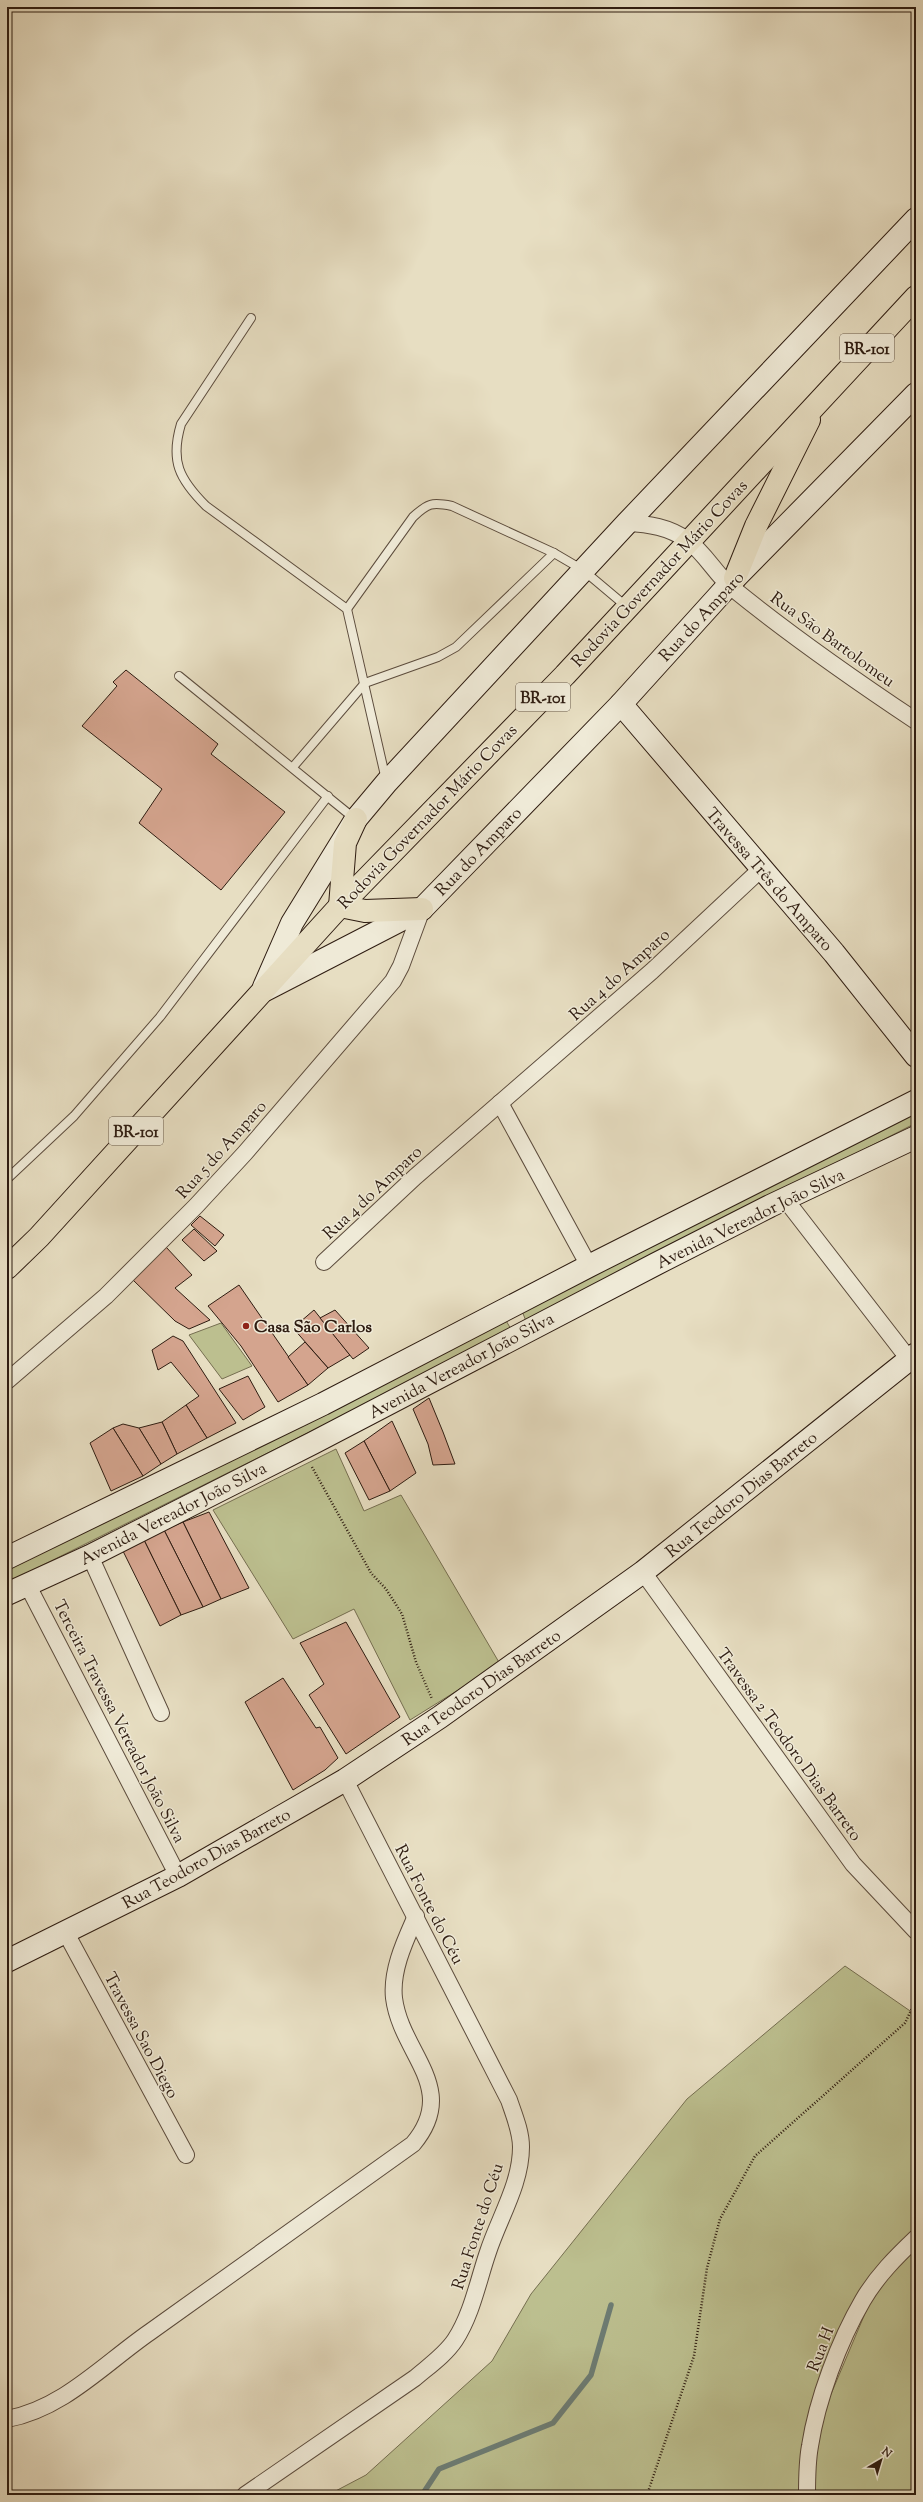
<svg xmlns="http://www.w3.org/2000/svg" width="923" height="2502" viewBox="0 0 923 2502" font-family="'Sorts Mill Goudy',serif">
  <style>
    .green { fill: #bcbf8f; stroke: #756e50; fill-rule: evenodd }
    .lines { fill: none; stroke-linecap: round; stroke-linejoin: round }
    .stream { stroke: #6d7c73; stroke-width: 5.5 }
    .building { fill: #d4a48e; stroke: #2e1c11 }
    .lane-casing { stroke: #5c4c3d; stroke-width: 10 }
    .street-casing { stroke: #5c4c3d; stroke-width: 18 }
    .secondary-casing { stroke: #2e1c11; stroke-width: 24 }
    .highway-casing { stroke: #2e1c11; stroke-width: 24 }
    .path { stroke: #2e1c11; stroke-width: 2.5; stroke-dasharray: 1 2; stroke-linecap: butt }
    .lane { stroke: #efead7; stroke-width: 8 }
    .street { stroke: #efead7; stroke-width: 16 }
    .secondary { stroke: #efead7; stroke-width: 22 }
    .highway { stroke: #e7dec2; stroke-width: 22 }
    .poi-dot { fill: #8f2418; stroke: #efead7; stroke-width: 1.5 }
    .labels { text-anchor: middle; stroke-width: 3; stroke-linejoin: round; paint-order: stroke }
    .shield { fill: #efead7; stroke: #685a4c; stroke-width: 1 }
    .shield-label { font-size: 16px; font-weight: bold; fill: #2e1c11 }
    .street-label { font-size: 17px; fill: #2e1c11; stroke: #efead7 }
    .poi-label { font-size: 17px; font-weight: bold; fill: #2e1c11; stroke: #efead7; text-anchor: start }
  </style>
  <rect width="100%" height="100%" fill="#e7dec2"/>
  <filter id="stains"><feTurbulence type="fractalNoise" baseFrequency=".005" numOctaves="4"/><feColorMatrix values="0 0 0 0 .2 0 0 0 0 .09 0 0 0 0 .02 0 0 0 .5 -.17"/></filter>
  <radialGradient id="worn" r=".72"><stop offset=".6" stop-color="#630" stop-opacity="0"/><stop offset="1" stop-color="#630" stop-opacity=".3"/></radialGradient>
  <!-- green -->
  <g class="green">
    <path d="M916,1102V1123L526,1321L518,1301Z"/>
    <path d="M500,1310L512,1331L7,1583V1562Z"/>
    <path d="M221,1323L252,1366L222,1379L189,1335Z"/>
    <path d="M336,1449L364,1511L401,1495L500,1664L410,1720L354,1609L293,1639L213,1510Z"/>
    <path d="M845,1966L916,2015V2495H328L366,2475L492,2361L531,2294L687,2099ZM880,2278L812,2439L840,2349Z"/>
  </g>
  <g class="lines">
    <!-- stream -->
    <path class="stream" d="M422,2495L439,2469L553,2423L591,2375L611,2305"/>
  </g>
  <!-- building -->
  <g class="building">
    <path d="M126,670L218,744L211,754L285,812L221,890L139,823L162,789L82,726L117,686L113,682Z"/>
    <path d="M200,1216L224,1235L215,1246L191,1225Z"/>
    <path d="M194,1229L217,1251L204,1261L182,1240Z"/>
    <path d="M166,1247L192,1275L175,1288L210,1320L189,1329L175,1321L132,1279Z"/>
    <path d="M239,1285L308,1385L278,1402L241,1346L208,1306Z"/>
    <path d="M314,1310L350,1355L328,1368L293,1328Z"/>
    <path d="M335,1310L369,1348L353,1359L320,1318Z"/>
    <path d="M173,1336L183,1341L236,1423L207,1438L186,1405L199,1396L171,1362L158,1370L152,1350Z"/>
    <path d="M305,1342L328,1368L308,1385L288,1357Z"/>
    <path d="M248,1376L265,1407L243,1420L219,1389Z"/>
    <path d="M429,1398L443,1432L455,1464L433,1465L428,1444L413,1409Z"/>
    <path d="M186,1405L207,1438L177,1454L162,1422Z"/>
    <path d="M392,1421L416,1473L390,1491L364,1441Z"/>
    <path d="M162,1422L177,1454L161,1464L139,1428Z"/>
    <path d="M123,1424L139,1428L161,1464L143,1476L113,1428Z"/>
    <path d="M113,1428L143,1476L111,1491L90,1443Z"/>
    <path d="M364,1441L390,1491L369,1500L345,1453Z"/>
    <path d="M209,1512L249,1588L221,1599L183,1522Z"/>
    <path d="M183,1522L221,1599L203,1607L164,1530Z"/>
    <path d="M164,1530L203,1607L181,1615L143,1538Z"/>
    <path d="M143,1538L181,1615L160,1626L121,1547Z"/>
    <path d="M346,1622L400,1717L346,1754L309,1695L324,1684L300,1643Z"/>
    <path d="M283,1678L316,1728L320,1727L338,1758L325,1770L293,1790L245,1702Z"/>
  </g>
  <g class="lines">
    <!-- lane casing -->
    <g class="lane-casing">
      <g id="lane">
        <path d="M251,318L181,424C170,461 179,479 206,506L347,609L386,780"/>
        <path d="M347,609L413,517C428,503 432,502 452,506L554,553L583,570L627,607"/>
        <path d="M179,676L355,819"/>
        <path d="M293,767L365,683L438,657L456,647L554,553"/>
        <path d="M7,1179L74,1116L160,1017L328,796"/>
      </g>
    </g>
    <!-- street casing -->
    <g class="street-casing">
      <g id="street">
        <path d="M627,523C649,524 669,527 687,540C705,553 715,573 731,587C790,635 853,679 916,721"/>
        <path d="M500,1103L589,1266"/>
        <path d="M785,1199L908,1358"/>
        <path d="M324,1262L415,1177L652,971L761,869"/>
        <path d="M7,1381L106,1296L196,1206L245,1153L393,981L401,966L422,909"/>
        <path d="M90,1556L161,1713"/>
        <path d="M643,1572L853,1864L916,1931"/>
        <path d="M27,1584L178,1876"/>
        <path d="M66,1933L186,2155"/>
        <path d="M7,2419C63,2409 105,2363 150,2332C238,2269 326,2207 413,2144C460,2088 401,2054 394,1998C391,1970 405,1941 416,1916"/>
        <path d="M245,2495L415,2378C429,2366 445,2355 455,2340C472,2314 478,2281 488,2252C499,2218 521,2184 521,2147C521,2131 514,2115 509,2100L345,1780"/>
        <path d="M807,2495C807,2479 807,2462 810,2446C817,2400 839,2341 863,2300C877,2276 896,2257 916,2238"/>
      </g>
    </g>
    <!-- secondary casing -->
    <g class="secondary-casing">
      <g id="secondary">
        <path d="M621,704L834,953L916,1056"/>
        <path d="M264,987L292,923L356,819L387,782L627,523L916,219"/>
        <path d="M265,990L422,909L621,704L735,578L916,394"/>
        <path d="M7,1558L323,1404L589,1266L916,1101"/>
        <path d="M7,1594L90,1556L313,1443L656,1264L770,1206L916,1137"/>
        <path d="M7,1961L178,1876L345,1780L440,1717L643,1572L916,1354"/>
      </g>
    </g>
    <!-- highway casing -->
    <g class="highway-casing">
      <g id="highway">
        <path d="M735,578L756,526L809,420"/>
        <path d="M356,819L345,843L340,906L365,911L422,909"/>
        <path d="M7,1268L39,1237L340,906L565,675L916,297"/>
      </g>
    </g>
    <!-- path -->
    <g class="path">
      <path d="M312,1467L371,1573L386,1589L402,1614L416,1662L432,1699"/>
      <path d="M647,2495L694,2356L707,2268L720,2219L755,2156L905,2023L916,2000"/>
    </g>
    <!-- lane -->
    <use href="#lane" class="lane"/>
    <!-- street -->
    <use href="#street" class="street"/>
    <!-- secondary -->
    <use href="#secondary" class="secondary"/>
    <!-- highway -->
    <use href="#highway" class="highway"/>
  </g>
  <!-- markers -->
  <circle class="poi-dot" cx="246" cy="1326" r="4"/>
  <g class="labels">
    <!-- shield labels -->
    <g class="shield">
      <rect x="840" y="334" width="54" height="28" rx="3"/>
      <rect x="516" y="683" width="54" height="28" rx="3"/>
      <rect x="109" y="1117" width="54" height="28" rx="3"/>
    </g>
    <g class="shield-label">
      <text x="867" y="354">BR-101</text>
      <text x="543" y="703">BR-101</text>
      <text x="136" y="1137">BR-101</text>
    </g>
    <!-- street labels -->
    <g class="street-label">
      <text transform="translate(659 573) rotate(-47)" y="6">Rodovia Governador Mário Covas</text>
      <text transform="translate(701 616) rotate(-47)" y="6">Rua do Amparo</text>
      <text transform="translate(833 639) rotate(36)" y="6">Rua São Bartolomeu</text>
      <text transform="translate(427 816) rotate(-46)" y="6">Rodovia Governador Mário Covas</text>
      <text transform="translate(478 851) rotate(-46)" y="6">Rua do Amparo</text>
      <text transform="translate(770 879) rotate(49)" y="6">Travessa Três do Amparo</text>
      <text transform="translate(619 974) rotate(-42)" y="6">Rua 4 do Amparo</text>
      <text transform="translate(221 1149) rotate(-48)" y="6">Rua 5 do Amparo</text>
      <text transform="translate(372 1192) rotate(-43)" y="6">Rua 4 do Amparo</text>
      <text transform="translate(750 1218) rotate(-26)" y="6">Avenida Vereador João Silva</text>
      <text transform="translate(461 1365) rotate(-28)" y="6">Avenida Vereador João Silva</text>
      <text transform="translate(741 1494) rotate(-39)" y="6">Rua Teodoro Dias Barreto</text>
      <text transform="translate(173 1513) rotate(-27)" y="6">Avenida Vereador João Silva</text>
      <text transform="translate(481 1687) rotate(-35)" y="6">Rua Teodoro Dias Barreto</text>
      <text transform="translate(120 1721) rotate(63)" y="6">Terceira Travessa Vereador João Silva</text>
      <text transform="translate(790 1744) rotate(54)" y="6">Travessa 2 Teodoro Dias Barreto</text>
      <text transform="translate(206 1858) rotate(-29)" y="6">Rua Teodoro Dias Barreto</text>
      <text transform="translate(430 1904) rotate(63)" y="6">Rua Fonte do Céu</text>
      <text transform="translate(142 2035) rotate(62)" y="6">Travessa Sao Diego</text>
      <text transform="translate(477 2226) rotate(-72)" y="6">Rua Fonte do Céu</text>
      <text transform="translate(820 2349) rotate(-69)" y="6">Rua H</text>
    </g>
    <!-- poi labels -->
    <g class="poi-label">
      <text x="254" y="1332">Casa São Carlos</text>
    </g>
  </g>
  <!-- margin -->
  <rect width="923" height="2502" fill="none" stroke="#e7dec2" stroke-width="24"/>
  <rect x="8" y="8" width="907" height="2486" fill="none" stroke="#2e1c11" stroke-width="2"/>
  <rect x="12" y="12" width="899" height="2478" fill="none" stroke="#2e1c11"/>
  <!-- north arrow -->
  <g transform="translate(881 2460) rotate(38)" stroke="#efead7" stroke-width="3" paint-order="stroke">
  <path d="M0-3L7 15L0 10L-7 15Z" fill="#2e1c11"/>
  <text y="-6" font-size="11" font-weight="bold" text-anchor="middle" fill="#2e1c11">N</text>
  </g>
  <rect width="100%" height="100%" filter="url(#stains)"/>
  <rect width="100%" height="100%" fill="url(#worn)"/>
</svg>
